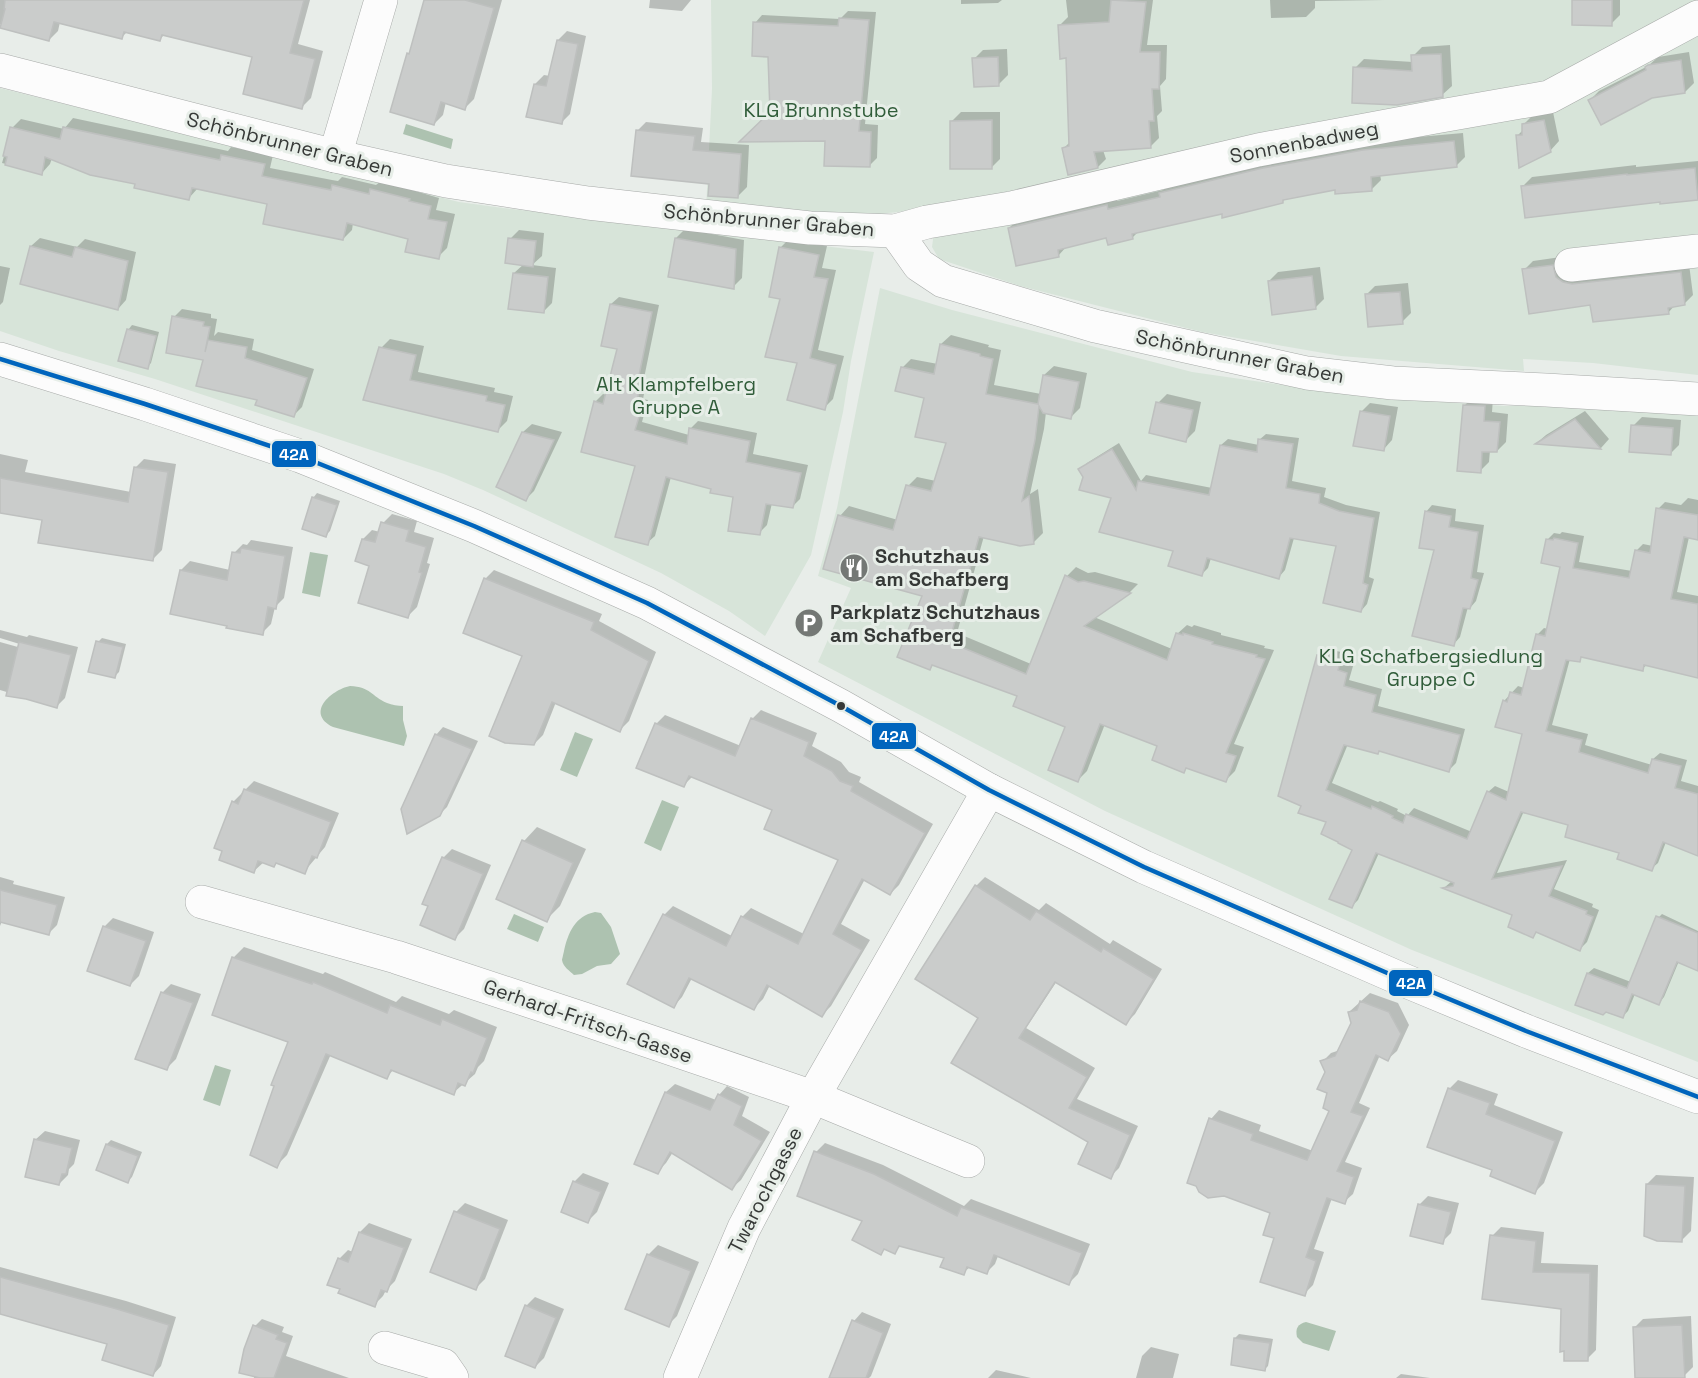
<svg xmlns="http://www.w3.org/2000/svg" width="1698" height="1378" viewBox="0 0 1698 1378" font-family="'Space Grotesk',sans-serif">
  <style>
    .green { fill: #d7e4d9 }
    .water { fill: #adc2b0 }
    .shadow { fill: #0003 }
    .building { fill: #cacccb; stroke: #bec0bf; stroke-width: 1.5 }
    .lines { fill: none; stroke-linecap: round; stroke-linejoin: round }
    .minor-casing { stroke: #a7aaa8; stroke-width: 34 }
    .minor { stroke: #fcfcfc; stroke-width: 33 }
    .bus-1-casing { stroke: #e7eee8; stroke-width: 9 }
    .bus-1 { stroke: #0065bd; stroke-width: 4.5 }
    .bus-dot { fill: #363937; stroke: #e7eee8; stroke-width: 2 }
    .labels { text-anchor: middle; stroke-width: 6; stroke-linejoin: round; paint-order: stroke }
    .park-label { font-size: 20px; fill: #315d3a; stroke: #e7eee8 }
    .street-label { font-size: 20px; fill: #363937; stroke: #e7eee8 }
    .poi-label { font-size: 20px; font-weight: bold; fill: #363937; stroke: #e7eee8; text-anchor: start }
    .line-badge { stroke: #e7eee8; stroke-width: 2 }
    .badge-label { font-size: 16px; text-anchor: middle; font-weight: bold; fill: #fff }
  </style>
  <rect width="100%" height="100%" fill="#e8ede9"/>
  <!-- green -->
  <g class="green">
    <path d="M711,0H1698V9L1560,85L1011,201L806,221L706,209L712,89Z"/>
    <path d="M1698,28V375L1593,363L1523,359L1524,371L1341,356L1202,332L1020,286L939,259L932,247L934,232L1546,109Z"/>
    <path d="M0,88L459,202L503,208L874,252L851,361L843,412L811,555L765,636L729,611L661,573L483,490L444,474L155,379L59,351L0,331Z"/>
    <path d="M880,288L952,310L1192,372L1365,397L1505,406H1542L1698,412V1062L1412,950L1105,811L818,662L851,588L818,576L837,508Z"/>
  </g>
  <!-- water -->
  <g class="water">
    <path d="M406,124L453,139L451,149L403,134Z"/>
    <path d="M310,552L328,555L320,597L302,593Z"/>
    <path d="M350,686C371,687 371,696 387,703C392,705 398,706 403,706V720L407,736L404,746L333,727C305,713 331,690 350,686Z"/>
    <path d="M575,732L593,739L577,777L560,770Z"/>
    <path d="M662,800L679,807L661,851L644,843Z"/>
    <path d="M595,912L601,913L611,927L620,954L611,964L597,966L582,974L574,975C570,971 563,967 562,960C562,960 564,951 564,951C568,933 575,916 595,912Z"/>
    <path d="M514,914L544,927L538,942L507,929Z"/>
    <path d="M215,1065L231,1070L220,1106L203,1100Z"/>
    <path d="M1306,1322L1336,1331L1329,1351L1303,1343L1297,1337C1295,1328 1298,1324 1306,1322Z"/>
  </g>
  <!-- shadow -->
  <g class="shadow">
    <path d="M0,0H310L298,44L323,51L311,98L302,107L254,56L165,34L160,39L128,31L122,37L60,22L58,31L49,40L0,24Z"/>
    <path d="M425,0H502L474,99L465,108L446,102L443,115L434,124L409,54L411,51Z"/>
    <path d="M650,0H691L682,11L649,8Z"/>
    <path d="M961,0H1002L998,3L961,4Z"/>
    <path d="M1066,0H1153L1147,45H1167L1166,79L1160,86L1162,111L1157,116L1159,138L1151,146L1103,150L1106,159L1098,167L1063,149L1071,141L1068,57L1060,25L1068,17Z"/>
    <path d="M1270,0H1385L1315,1V8L1306,17L1271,18Z"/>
    <path d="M1573,0H1620V15L1611,24Z"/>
    <path d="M848,11L876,12L865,124L878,125L877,158L869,166L826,140L771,113L769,56L755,23L762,15L840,19Z"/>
    <path d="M567,31L586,36L570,114L561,123L535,84L544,75L550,76L558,40Z"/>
    <path d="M1450,45L1452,86L1442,95L1355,68L1364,59L1413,62V56L1422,47Z"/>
    <path d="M1007,49L1008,75L999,84L974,59L983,50Z"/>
    <path d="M1689,52L1694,83L1685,92L1590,100L1599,91L1648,66L1658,57Z"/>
    <path d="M961,112H1000V159L991,168L952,121Z"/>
    <path d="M1553,112L1559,141L1550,151L1517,136L1523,130V125L1532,116Z"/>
    <path d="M73,118L228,151L231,147L273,155L270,168L332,180L338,181L342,177L376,185L381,181L439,198L436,210L455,214L447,248L438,257L410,238L353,223L352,230L343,239L269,203L198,188L189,198L52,158L50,164L42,173L2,163L12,128L21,119L64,129Z"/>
    <path d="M646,122L703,128L701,142L749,145L747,187L738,196L711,182L637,131Z"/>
    <path d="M1463,133L1465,157L1456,166L1380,174L1381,180L1372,189L1336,188L1286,198L1282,202L1223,212L1139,231L1132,238L1108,236L1067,246L1058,256L1009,228L1018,219L1116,197L1117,201L1163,190L1169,184L1373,141Z"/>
    <path d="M1698,161V199L1661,202V200L1523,186L1532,177L1636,165V167Z"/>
    <path d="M685,229L744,240L742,278L733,287L676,238Z"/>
    <path d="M519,230L544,233L542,256L532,265L556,268L552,303L543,312L514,273L524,264L510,239Z"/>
    <path d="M40,238L77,247L85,239L136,252L126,300L118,309L31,246Z"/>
    <path d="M790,238L827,246L822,268L836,270L818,350L844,356L833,399L824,408L782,298L781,247Z"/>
    <path d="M1561,257L1689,264L1693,295L1684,304L1675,305L1668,313L1591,303L1524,270L1533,261Z"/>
    <path d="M0,266L10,268L3,302L0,305Z"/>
    <path d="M1320,267L1324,299L1315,308L1269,281L1278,272Z"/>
    <path d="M1408,283L1411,313L1402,322L1366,295L1375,286Z"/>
    <path d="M619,297L659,305L643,383L646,384L643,399L648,400L642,422L689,435L691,428L698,421L757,433L753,454L808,465L800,499L792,507L772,503L767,525L759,533L735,496L713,488L671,477L655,536L647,543L637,465L595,402L603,394L607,395L619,348L611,304Z"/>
    <path d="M182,309L211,314V318L217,319L214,336L218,332L254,339L252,350L314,369L302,407L294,415L258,399L205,359L174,317Z"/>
    <path d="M132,325L159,332L151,363L147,367L128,330Z"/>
    <path d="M951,335L989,345L988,347L1001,350L994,385L1041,394L1044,375L1054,366L1087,373L1080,408L1071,417L1046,412L1044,429L1030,494L1038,489L1043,533L1034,542L984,536L957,633L1031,664L1067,576L1076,567L1088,573L1095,572L1138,584L1130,592L1094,617L1172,649L1177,634L1187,625L1192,627L1194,625L1221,633V635L1265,646L1264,648L1274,650L1234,744L1244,747L1235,771L1226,780L1188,767L1184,771L1159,745L1105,724L1087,771L1078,780L1067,726L1019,696L934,664L930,669L924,595L840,516L849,506L898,520L908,486L917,477L936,481L948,442L926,396L902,368L911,359L938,364L941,344Z"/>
    <path d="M390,339L424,346L418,372L495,388L494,392L513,396L507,421L498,430L365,399L381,348Z"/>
    <path d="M1167,394L1201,402L1195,431L1186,440L1158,403Z"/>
    <path d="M1473,397L1493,398L1492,412L1508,414L1506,442L1497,451L1490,450L1489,462L1480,471L1464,406Z"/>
    <path d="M1370,403L1398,407L1392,440L1383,450L1361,412Z"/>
    <path d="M1585,411L1609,439L1601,448L1538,442L1546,435Z"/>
    <path d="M1642,417L1681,420L1679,445L1670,454L1633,426Z"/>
    <path d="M532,424L562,432L534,491L526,499L523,432Z"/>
    <path d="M1266,434L1299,438L1292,481L1326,488L1324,497L1346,505L1380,512L1369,577L1374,579L1367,604L1361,611L1338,545L1294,538L1285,570L1279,577L1211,558L1208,568L1201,575L1175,550L1112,497L1084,477L1080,470L1087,463L1119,443L1141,481L1146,475L1212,488L1221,445L1228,439L1259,445V440Z"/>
    <path d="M0,454L28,460L25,472L131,492L135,468L144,459L176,464L162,550L153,559L44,518L0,511Z"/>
    <path d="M317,493L340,501L330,531L326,535L313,498Z"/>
    <path d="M1688,498L1698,500V539L1689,537L1677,592L1698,596V676L1648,664L1642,669L1583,656L1579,660L1570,659L1552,725L1588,734L1585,745L1652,765L1653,759L1660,753L1687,760L1681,781L1698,786V854L1666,842L1658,863L1651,869L1570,824L1524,811L1497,873L1567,860L1554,889L1593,904L1592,907L1599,910L1587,942L1580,949L1538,931L1533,936L1514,914L1445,887L1452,881L1379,853L1358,900L1351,907L1354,849L1328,821L1302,805L1318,656L1325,649L1347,653L1344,663L1353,666L1349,680L1382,689L1378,706L1465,729L1456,763L1449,770L1380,750L1348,744L1332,783L1378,802L1380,801L1398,809L1397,811L1407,816L1414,808L1472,832L1488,792L1495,786L1509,792L1524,733L1504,701L1518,686L1524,688L1537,635L1544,628L1548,629L1561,566L1547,540L1554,533L1560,534L1562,532L1584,536L1579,562L1632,571L1636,551L1643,544L1653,546L1658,509L1665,502L1681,505Z"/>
    <path d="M1432,505L1456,509L1455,521L1484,525L1477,572L1484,573L1476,601L1470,608L1468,607L1460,637L1454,644L1436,549L1426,512Z"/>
    <path d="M392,514L417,521L414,532L434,538L427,563L430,564L417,607L408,616L371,565L363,539L372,530L380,532L383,523Z"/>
    <path d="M251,540L293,547L284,598L275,607L271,624L262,633L181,570L190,561L230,570L234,553L243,544L247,545Z"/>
    <path d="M494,570L602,614L599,621L656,652L629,721L620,730L556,702L543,735L534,744L524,655L485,579Z"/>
    <path d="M0,630L27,637L29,635L78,647L65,698L56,707L0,690V642L25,649L26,646L0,638Z"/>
    <path d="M102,638L126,644L119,672L114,677L98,642Z"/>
    <path d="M761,710L817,733L812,746L841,762L849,772L861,777L859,782L933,824L899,885L890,894L865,879L841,924L870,940L831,1006L822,1015L770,985L763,999L754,1008L692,978L682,997L674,1006L664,915L673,906L732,936L742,917L751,908L804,934L840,860L774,809L693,776L683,786L656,724L665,715L741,746L752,719Z"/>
    <path d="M443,727L478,741L447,807L439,815L436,735Z"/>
    <path d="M254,781L339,813L325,847L304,872L277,862L274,866L264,862L254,871L224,850L233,802L242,793H244L245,790Z"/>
    <path d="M537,827L586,849L560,906L546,920L524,841Z"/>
    <path d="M452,849L491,865L464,929L455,938L443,858Z"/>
    <path d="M0,877L14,881L13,884L65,897L57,925L48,934L2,921L0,926Z"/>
    <path d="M985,877L1039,910L1046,903L1110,944L1113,940L1162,969L1135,1014L1126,1023L1057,981L1026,1028L1095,1068L1077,1099L1138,1126L1119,1168L1110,1177L1090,1141L980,1018L917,978L976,886Z"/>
    <path d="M1662,914L1698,931V970L1679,961L1664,997L1659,1003L1635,994L1628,1011L1622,1017L1577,1004L1588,973L1594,968L1631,982L1656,920Z"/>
    <path d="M113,918L154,932L139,976L130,985L104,927Z"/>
    <path d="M244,947L323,974L325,972L396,1002L402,996L449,1014L454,1010L497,1027L484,1061L478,1067L475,1074L453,1093L394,1069L387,1077L331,1054L287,1155L276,1166L290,1041L233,958Z"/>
    <path d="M171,984L201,994L176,1059L167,1068L162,993Z"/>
    <path d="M1370,993L1398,1003L1409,1025L1397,1051L1388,1059L1380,1055L1359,1103L1370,1108L1345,1162L1362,1168L1353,1194L1344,1202L1332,1198L1314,1249L1324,1252L1313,1285L1304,1294L1275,1237L1272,1212L1211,1119L1219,1110L1261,1125L1259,1131L1313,1151L1331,1110L1326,1072L1322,1062L1331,1053L1340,1050L1353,1023L1349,1012Z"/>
    <path d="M1458,1080L1498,1094L1494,1105L1563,1132L1544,1183L1535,1192L1494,1169L1449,1089Z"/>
    <path d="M675,1084L716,1100L719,1095L727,1086L749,1097L742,1116L770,1132L741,1180L732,1188L673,1152L666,1163L657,1172L666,1092Z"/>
    <path d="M45,1131L80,1140L74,1164L69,1169L68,1175L59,1184L35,1140Z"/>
    <path d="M111,1140L142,1152L132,1177L128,1181L98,1169L107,1144Z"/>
    <path d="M825,1143L883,1165L964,1206L971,1199L1090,1244L1078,1274L1069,1283L998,1256L995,1264L986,1273L970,1267L963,1273L946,1257L902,1245L894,1252L886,1248L881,1253L864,1220L799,1195L816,1152Z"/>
    <path d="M583,1173L609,1183L597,1212L588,1221L574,1182Z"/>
    <path d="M1656,1175L1694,1177L1691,1231L1682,1240L1647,1184Z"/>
    <path d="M1428,1196L1459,1203L1451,1233L1442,1242L1419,1205Z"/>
    <path d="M465,1203L508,1220L485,1279L476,1288L456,1212Z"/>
    <path d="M369,1223L412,1239L395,1281L386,1290L383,1296L374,1305L339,1259L348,1250L353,1252L360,1232Z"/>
    <path d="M1501,1227L1544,1232L1541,1263L1598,1265L1596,1350L1587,1359L1563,1307L1492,1236Z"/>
    <path d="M658,1245L699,1262L677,1316L668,1325L627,1308L649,1254Z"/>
    <path d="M0,1267L126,1301L176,1317L161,1366L153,1375L109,1342L0,1313Z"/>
    <path d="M535,1297L564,1309L544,1358L535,1367L526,1306Z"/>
    <path d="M862,1312L891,1324L871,1376L869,1378H845L854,1321Z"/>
    <path d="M1691,1316L1693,1367L1684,1376L1634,1328L1643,1319Z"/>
    <path d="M262,1319L284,1327L282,1332L293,1336L286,1356L349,1378H254L255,1326Z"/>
    <path d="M1239,1334L1273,1339L1268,1366L1264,1370L1235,1338Z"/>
    <path d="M1151,1347L1179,1354L1173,1378H1136L1142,1356Z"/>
    <path d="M996,1370L1031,1378H988Z"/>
    <path d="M1401,1374L1430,1378H1396Z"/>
  </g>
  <!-- building -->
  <g class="building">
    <path d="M5,0H304L290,53L315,59L302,109L243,94L252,57L162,35L160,41L124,32L122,39L54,22L49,41L0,28L5,9H4Z"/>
    <path d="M424,0H465L494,8L465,110L441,102L434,125L390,112L407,53L409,54Z"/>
    <path d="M1111,0L1146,2L1140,52H1160L1159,89H1152L1154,121H1149L1151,148L1094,152L1098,168L1068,175L1062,148L1069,146L1066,58L1060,59L1058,25L1109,22Z"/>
    <path d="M1572,0H1612V26L1572,25Z"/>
    <path d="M839,18L869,20L859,131L871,132L870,167L824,166L825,141L739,142L770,112L768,57L752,56L753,22L838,26Z"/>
    <path d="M557,40L578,44L562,124L526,117L534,84L546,86Z"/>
    <path d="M1441,54L1443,97L1397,105L1352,103L1353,67L1412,71L1411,55Z"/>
    <path d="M998,57L999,86L974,87L972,58Z"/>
    <path d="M1681,60L1685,93L1652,98L1601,125L1588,100L1646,70L1645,67L1648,65Z"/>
    <path d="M992,120V169H950V121Z"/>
    <path d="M1544,120L1551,152L1519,168L1516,135H1522V124Z"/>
    <path d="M10,127L60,139L63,127L220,160L221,155L265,164L262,176L331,190L332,185L369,194L370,189L410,199L409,201L431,206L428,219L447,222L439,259L405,252L408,239L347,223L343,240L263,224L267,204L192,188L189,200L134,188L135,184L90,175L45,157L42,175L5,165L7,157L3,156Z"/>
    <path d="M636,130L695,136L693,150L741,154L738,198L708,196L709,184L631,176Z"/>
    <path d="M1454,141L1457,167L1371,177L1372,191L1335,194V190L1283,200V203L1222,218V214L1132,234L1133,239L1108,245L1106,238L1058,250L1059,257L1016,266L1008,228L1107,205L1108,209L1160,197L1159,193L1263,168L1363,150Z"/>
    <path d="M1695,168L1698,200L1660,204V202L1525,218L1521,186L1627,174V175Z"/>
    <path d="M508,238L536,241L533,267L505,263Z"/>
    <path d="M675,238L736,249L734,289L668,277Z"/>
    <path d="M30,246L72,257L75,247L128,261L118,310L20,284Z"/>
    <path d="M779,247L819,255L814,277L828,279L810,358L836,365L825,410L787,400L797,363L765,357L780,299L769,297Z"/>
    <path d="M1553,265L1556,277L1563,282L1572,284L1681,272L1685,305L1668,308L1669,314L1593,322L1590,305L1529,314L1522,269Z"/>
    <path d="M513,273L548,277L544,313L508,309Z"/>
    <path d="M1312,276L1316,309L1272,315L1268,281Z"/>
    <path d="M1400,292L1403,324L1368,327L1365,294Z"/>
    <path d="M610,304L652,312L636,390L639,391L636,407H642L635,430L687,444L689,428L750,441L746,462L801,473L793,508L766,504L760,535L728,531L733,497L710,493L711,489L666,477L648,545L615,537L635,466L581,452L594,401L603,404L617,349L601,346Z"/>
    <path d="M172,316L204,322L203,326L210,327L205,352L208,340L247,347L245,358L307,378L294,417L255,405L257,400L196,386L203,360L166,353Z"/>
    <path d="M127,329L156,336L148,369L118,361Z"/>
    <path d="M940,344L980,354V356L993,359L986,394L1038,404L1043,375L1079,382L1071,419L1043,413L1039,406L1035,440L1022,501L1029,496L1034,544L1020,546L979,537L949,642L1026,674L1065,575L1078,582L1084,581L1131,593L1084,626L1167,660L1176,633L1183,635V633L1213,642L1212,644L1257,655L1256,657L1265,659L1226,753L1236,756L1226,782L1186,768L1184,773L1152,760L1157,746L1100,724L1078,782L1048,770L1065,727L1013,706L1017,696L932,665L930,670L897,657L922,596L823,569L838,515L893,530L906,485L931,491L946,443L915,437L924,398L895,391L901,367L934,374Z"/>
    <path d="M379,347L416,355L410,380L487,396L486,401L505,405L498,432L363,400Z"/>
    <path d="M1156,402L1193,410L1186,442L1149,433Z"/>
    <path d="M1463,405L1485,406L1484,421L1500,422L1497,452H1482L1481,473L1457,471Z"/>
    <path d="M1360,411L1390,416L1384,451L1353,446Z"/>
    <path d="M1575,419L1601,449L1535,444Z"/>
    <path d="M1631,425L1673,428L1671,455L1629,452Z"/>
    <path d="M522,432L554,440L526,501L496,487Z"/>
    <path d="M1258,439L1293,444L1286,488L1320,494L1319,503L1339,511L1374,518L1363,583L1368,585L1361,612L1323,603L1336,546L1290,538L1279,579L1207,558L1202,576L1168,566L1173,551L1099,532L1111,498L1079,490L1083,477L1078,469L1112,449L1136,490L1138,481L1209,495L1220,445L1257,452Z"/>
    <path d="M134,467L168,472L153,561L38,543L42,520L0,513V478L128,502Z"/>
    <path d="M312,497L337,505L326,537L302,529Z"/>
    <path d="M1656,508L1698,515V540L1684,537L1671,599L1698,604V678L1644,665L1643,671L1581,657L1580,662L1566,660L1546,731L1582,740L1579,752L1648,773L1652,759L1681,766L1675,788L1698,794V856L1663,842L1652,871L1617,859L1619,853L1565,837L1568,825L1521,812L1492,879L1562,866L1549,896L1587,911L1586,914L1593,917L1580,951L1536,932L1533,938L1508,927L1512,915L1442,888L1453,886L1454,883L1376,853L1352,908L1329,899L1352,850L1338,843V842L1321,834L1326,822L1298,813L1301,806L1278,796L1317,655L1341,660L1338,670L1347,673L1344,686L1376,695L1372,712L1460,735L1449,772L1379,751L1378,754L1344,745L1326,790L1371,809L1372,806L1393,816L1392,818L1403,823L1406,814L1467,839L1487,791L1506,800L1522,734L1495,727L1503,700L1507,702L1510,692L1521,695L1536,634L1545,636L1560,567L1541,563L1546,539L1553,540L1554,538L1578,543L1573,568L1629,578L1635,550L1650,553Z"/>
    <path d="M1425,511L1451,516L1449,527L1478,532L1471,578L1478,580L1470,609L1463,608L1454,646L1412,636L1434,550L1419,548Z"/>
    <path d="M381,522L409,530L406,541L426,547L419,572L422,573L408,618L358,603L369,566L355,561L362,539L375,542Z"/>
    <path d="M241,548L285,556L276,609L268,607L263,635L226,628L227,626L170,614L180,570L227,580L232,552L240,553Z"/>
    <path d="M484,578L594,622L591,630L649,661L620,732L552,702L534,745L505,743L489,736L522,656L463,633Z"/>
    <path d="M96,641L123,647L115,678L88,672Z"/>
    <path d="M19,642L71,655L57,708L26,699L6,696Z"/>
    <path d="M751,718L809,742L804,756L832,771L840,781L853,786L851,791L925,833L890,895L862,879L833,934L862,950L822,1017L767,985L754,1010L689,978L674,1008L627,984L663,914L726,946L741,916L798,944L838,860L764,829L772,810L689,776L684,787L636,768L655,723L735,756Z"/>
    <path d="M435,734L472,749L440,816L407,834L401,809Z"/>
    <path d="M244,789L331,822L317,858L312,856L305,874L276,863L274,867L258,861L254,873L219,860L222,851L214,848L232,801L238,804Z"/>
    <path d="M522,840L573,863L547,922L496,899Z"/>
    <path d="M442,857L483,874L455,940L420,925L428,906L422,904Z"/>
    <path d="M975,885L1030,920L1036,911L1101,952L1103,948L1154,979L1126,1025L1055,982L1019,1038L1087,1077L1069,1108L1130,1135L1111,1179L1078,1164L1088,1142L951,1063L978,1018L915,979Z"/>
    <path d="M0,890L57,905L49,935L0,922Z"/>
    <path d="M1656,916L1698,933V971L1677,962L1659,1005L1632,994L1623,1018L1606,1012L1603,1015L1575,1005L1587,973L1627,988Z"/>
    <path d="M103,926L146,941L130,986L87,971Z"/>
    <path d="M232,957L312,984L313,982L387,1013L390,1005L440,1025L442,1019L487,1038L473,1073L471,1072L465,1086L458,1083L454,1095L391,1070L387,1079L326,1054L296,1126L277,1168L250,1155L274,1086L271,1085L288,1042L212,1015Z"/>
    <path d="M161,992L193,1003L167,1070L135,1059Z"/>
    <path d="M1360,1001L1389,1012L1401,1034L1388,1061L1376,1055L1351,1112L1363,1116L1337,1171L1354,1177L1345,1204L1327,1198L1306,1257L1316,1261L1305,1296L1260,1282L1274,1238L1263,1235L1270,1213L1224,1196L1208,1198L1199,1192L1196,1186L1187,1183L1209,1118L1253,1134L1251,1140L1307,1160L1329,1111L1323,1108L1327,1093L1317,1089L1325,1072L1320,1061L1335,1056L1351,1023L1348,1012L1357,1010Z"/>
    <path d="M1448,1088L1490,1103L1486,1114L1555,1141L1535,1194L1490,1176L1492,1170L1427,1147Z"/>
    <path d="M665,1092L710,1110L718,1094L742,1106L734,1125L762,1141L732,1190L670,1152L658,1174L634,1164Z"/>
    <path d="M34,1139L72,1148L66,1174H62L59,1185L25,1177Z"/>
    <path d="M106,1144L138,1156L128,1183L96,1170Z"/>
    <path d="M814,1151L874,1174L957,1216L961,1207L1082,1253L1069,1285L994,1255L987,1274L967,1267L964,1275L940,1267L944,1258L899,1246L895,1254L884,1249L881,1255L852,1240L862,1221L797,1196Z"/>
    <path d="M573,1181L601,1192L588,1223L561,1212Z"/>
    <path d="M1646,1184L1685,1186L1682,1242L1657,1241L1644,1236Z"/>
    <path d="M1418,1204L1451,1212L1443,1244L1410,1236Z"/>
    <path d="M454,1211L500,1229L476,1290L430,1272Z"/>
    <path d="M359,1232L404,1248L387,1292L381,1290L375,1307L338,1293L340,1289L327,1285L338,1258L348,1262Z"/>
    <path d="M1490,1235L1536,1241L1533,1272L1590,1273L1588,1361H1564V1351L1560,1352L1561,1309L1482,1299Z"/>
    <path d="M647,1254L691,1271L669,1327L625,1309Z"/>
    <path d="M0,1277L117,1309L169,1325L153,1376L102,1360L107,1344L0,1314Z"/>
    <path d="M525,1305L556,1318L535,1368L505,1356Z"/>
    <path d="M852,1320L883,1333L866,1378H829Z"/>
    <path d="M253,1325L278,1335L276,1339L287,1343L274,1378H260L239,1373L244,1349Z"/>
    <path d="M1682,1325L1685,1378H1635L1633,1327Z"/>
    <path d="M1234,1338L1270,1343L1265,1371L1231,1365Z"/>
  </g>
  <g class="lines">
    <!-- minor casing -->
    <g class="minor-casing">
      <g id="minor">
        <path d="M0,70L335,156L446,181L588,203L810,228L895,231L927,222L1011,208L1258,150L1435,117L1549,97L1698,17"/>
        <path d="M335,156L381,0"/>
        <path d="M895,231L919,265L943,281L1095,326L1307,373L1393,383L1546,390L1698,399"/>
        <path d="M1571,265L1698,251"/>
        <path d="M0,359L145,404L300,456L474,526L647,603L841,706L989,790L1144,867L1401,979L1526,1031L1698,1097"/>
        <path d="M202,902L396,957L584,1019L813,1097L968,1161"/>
        <path d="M385,1348L443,1365L452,1378"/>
        <path d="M680,1378L744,1228L813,1097L989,790"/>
      </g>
    </g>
    <!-- minor -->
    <use href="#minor" class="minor"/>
    <!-- bus-1 casing -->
    <g class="bus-1-casing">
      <path id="bus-1" d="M0,359L145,404L300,456L474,526L647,603L841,706L989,790L1144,867L1401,979L1526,1031L1698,1097"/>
    </g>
    <!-- bus-1 -->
    <use href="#bus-1" class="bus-1"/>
  </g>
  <!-- icons -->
  <defs>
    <g id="restaurant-disc" transform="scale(1.5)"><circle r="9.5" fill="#747875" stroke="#e7eee8"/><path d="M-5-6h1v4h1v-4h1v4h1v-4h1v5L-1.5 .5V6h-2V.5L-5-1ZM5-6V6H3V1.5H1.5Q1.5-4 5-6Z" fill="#fff"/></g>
    <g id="parking-disc" transform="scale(1.5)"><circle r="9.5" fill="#747875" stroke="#e7eee8"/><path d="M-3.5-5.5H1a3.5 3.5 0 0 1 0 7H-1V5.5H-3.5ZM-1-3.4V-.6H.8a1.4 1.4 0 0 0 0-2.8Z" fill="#fff"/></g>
  </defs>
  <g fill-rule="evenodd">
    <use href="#restaurant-disc" x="854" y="568"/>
    <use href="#parking-disc" x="809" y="623"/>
  </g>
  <!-- markers -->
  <circle class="bus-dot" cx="841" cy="706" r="5"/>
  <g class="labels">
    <!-- park labels -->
    <g class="park-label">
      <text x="821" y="117">KLG Brunnstube</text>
      <text x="676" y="391">Alt Klampfelberg<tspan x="676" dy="23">Gruppe A</tspan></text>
      <text x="1431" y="663">KLG Schafbergsiedlung<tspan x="1431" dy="23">Gruppe C</tspan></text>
    </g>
    <!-- street labels -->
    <g class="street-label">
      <text transform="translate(1304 142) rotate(-11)" y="7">Sonnenbadweg</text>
      <text transform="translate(290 144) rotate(14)" y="7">Schönbrunner Graben</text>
      <text transform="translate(769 220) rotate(5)" y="7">Schönbrunner Graben</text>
      <text transform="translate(1240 356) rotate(11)" y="7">Schönbrunner Graben</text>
      <text transform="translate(588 1021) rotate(19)" y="7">Gerhard-Fritsch-Gasse</text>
      <text transform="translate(765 1190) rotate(-63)" y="7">Twarochgasse</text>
    </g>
    <!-- poi labels -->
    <g class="poi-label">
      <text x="875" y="563">Schutzhaus<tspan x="875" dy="23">am Schafberg</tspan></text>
      <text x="830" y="619">Parkplatz Schutzhaus<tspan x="830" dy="23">am Schafberg</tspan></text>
    </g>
  </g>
  <g class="line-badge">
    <rect x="271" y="440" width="46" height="28" rx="6" fill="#0065bd"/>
    <rect x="871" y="722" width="46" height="28" rx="6" fill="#0065bd"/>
    <rect x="1388" y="969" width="45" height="28" rx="6" fill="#0065bd"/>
  </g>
  <g class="badge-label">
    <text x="294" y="460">42A</text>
    <text x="894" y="742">42A</text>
    <text x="1411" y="989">42A</text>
  </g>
</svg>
